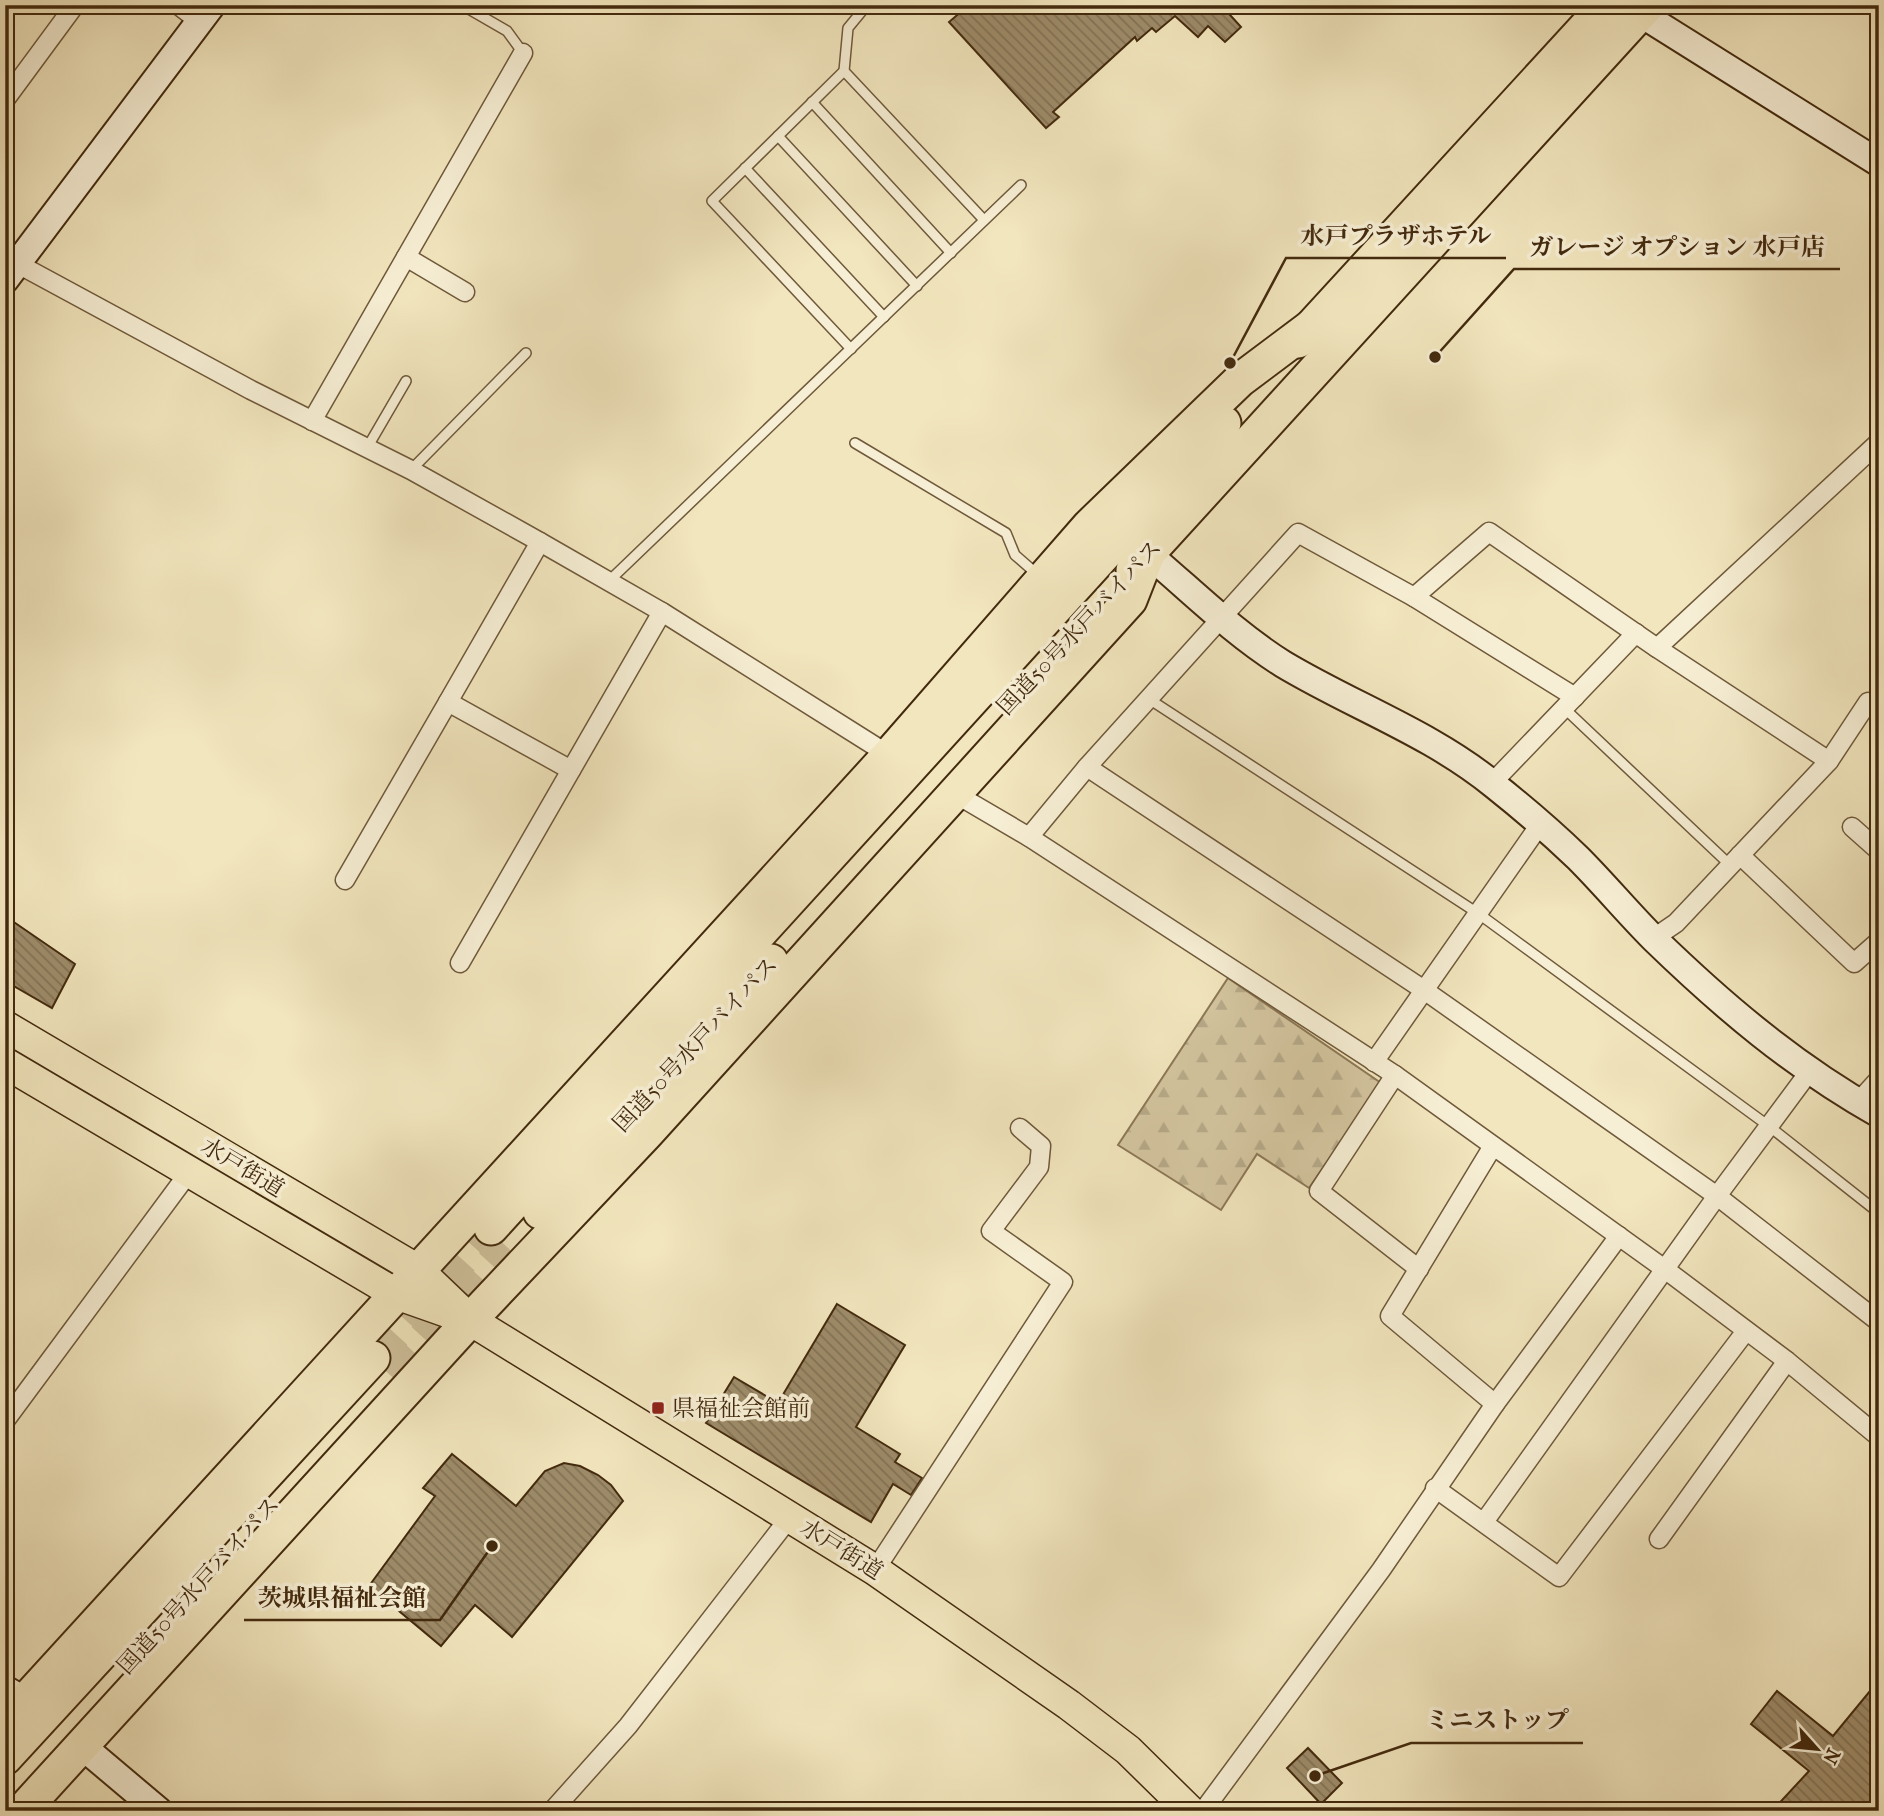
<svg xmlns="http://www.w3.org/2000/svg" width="1884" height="1816" viewBox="0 0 1884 1816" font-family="'IM FELL French Canon','Noto Serif JP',serif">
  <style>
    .forest { fill: url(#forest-firs); stroke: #8c7857; stroke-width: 2 }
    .building { fill: url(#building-back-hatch); stroke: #432a0e; stroke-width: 2 }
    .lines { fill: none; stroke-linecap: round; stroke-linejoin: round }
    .highway-tunnel { stroke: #cfc09b; stroke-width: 33; stroke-dasharray: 33 17; stroke-linecap: butt }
    .lane-casing { stroke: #6f593a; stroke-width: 12 }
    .street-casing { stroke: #6f593a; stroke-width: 21 }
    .secondary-casing { stroke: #432a0e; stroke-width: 30 }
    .primary-casing { stroke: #432a0e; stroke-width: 33 }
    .highway-casing { stroke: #432a0e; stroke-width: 37 }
    .lane { stroke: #f7efd5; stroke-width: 9 }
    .street { stroke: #f7efd5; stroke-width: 18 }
    .secondary { stroke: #f7efd5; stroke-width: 26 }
    .primary { stroke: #f2e6be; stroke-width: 30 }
    .highway { stroke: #f2e6be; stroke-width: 33 }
    .poi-dot { fill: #8f2418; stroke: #f7efd5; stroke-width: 2.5 }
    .labels { text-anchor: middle; stroke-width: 7; stroke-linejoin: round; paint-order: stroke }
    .street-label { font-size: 23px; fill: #432a0e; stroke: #f7efd5 }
    .poi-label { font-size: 23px; fill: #432a0e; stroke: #f7efd5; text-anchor: start }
    .leader { fill: none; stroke: #432a0e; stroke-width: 2.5 }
    .callout-dot { fill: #432a0e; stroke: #f7efd5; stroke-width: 2.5 }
    .callout-label { font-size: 24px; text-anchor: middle; font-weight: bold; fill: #432a0e; stroke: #f7efd5; stroke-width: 7; stroke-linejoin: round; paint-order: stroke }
  </style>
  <defs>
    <pattern id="forest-firs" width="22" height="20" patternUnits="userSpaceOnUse" patternTransform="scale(1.75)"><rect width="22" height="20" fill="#d4c6a0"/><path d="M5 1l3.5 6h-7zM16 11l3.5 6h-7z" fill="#b7aa89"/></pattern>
    <pattern id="building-back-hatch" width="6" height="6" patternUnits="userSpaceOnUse" patternTransform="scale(1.75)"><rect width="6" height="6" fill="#9e8c6a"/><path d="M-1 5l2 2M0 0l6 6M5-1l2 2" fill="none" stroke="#827356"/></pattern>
  </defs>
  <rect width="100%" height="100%" fill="#f2e6be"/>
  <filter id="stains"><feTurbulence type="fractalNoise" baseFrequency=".00286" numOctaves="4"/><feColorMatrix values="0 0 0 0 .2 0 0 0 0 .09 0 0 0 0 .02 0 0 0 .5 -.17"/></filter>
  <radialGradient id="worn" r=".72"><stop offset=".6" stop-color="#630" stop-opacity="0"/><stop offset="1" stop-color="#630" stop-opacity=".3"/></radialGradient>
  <!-- forest -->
  <path class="forest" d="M1228,978L1381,1083L1309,1188L1257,1154L1221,1210L1118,1145Z"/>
  <!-- building -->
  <g class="building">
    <path d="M969,5H1221L1241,27L1225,42L1208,26L1198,37L1175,16L1156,32L1152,28L1137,41L1135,37L1053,112L1059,117L1046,128L949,22Z"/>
    <path d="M5,916L75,964L52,1008L5,981Z"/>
    <path d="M837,1304L905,1345L856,1427L900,1454L895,1462L922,1478L911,1495L893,1484L871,1522L706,1423L734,1377L778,1403Z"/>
    <path d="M452,1454L516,1506L545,1471L564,1463L580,1466L598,1475L611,1485L623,1501L512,1637L475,1605L441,1646L369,1586L435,1496L423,1488Z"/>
    <path d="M1879,1680V1798L1868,1811H1772L1809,1771L1751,1724L1777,1691L1833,1736Z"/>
    <path d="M1308,1748L1342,1783L1321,1804L1287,1768Z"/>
  </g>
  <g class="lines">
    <!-- highway-tunnel -->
    <g class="highway-tunnel">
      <path d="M373,1358L491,1228"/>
      <path d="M390,1375L507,1247"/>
    </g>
    <!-- lane casing -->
    <g class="lane-casing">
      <g id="lane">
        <path d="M462,5L507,31L523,53"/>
        <path d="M867,5L848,28L844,71L984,220"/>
        <path d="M844,71L712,201L851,349"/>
        <path d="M812,102L951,253"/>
        <path d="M778,136L917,286"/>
        <path d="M745,168L884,317"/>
        <path d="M855,443L1006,533L1015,555L1039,576"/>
        <path d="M367,448L406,381"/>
        <path d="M411,470L526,353"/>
        <path d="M609,581L1021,185"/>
        <path d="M1149,699L1479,914L1770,1127L1879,1213"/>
        <path d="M1564,708L1730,865"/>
      </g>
    </g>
    <!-- street casing -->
    <g class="street-casing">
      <g id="street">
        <path d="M178,5L200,22"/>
        <path d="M5,100L75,5"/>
        <path d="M406,257L465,292"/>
        <path d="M18,264L251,390L411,470L540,542L662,612L889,755"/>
        <path d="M312,421L523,53"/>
        <path d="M1414,597L1575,697"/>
        <path d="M1657,648L1879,442"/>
        <path d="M448,702L540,542"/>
        <path d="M1829,761L1868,702L1879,711"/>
        <path d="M1087,767L1424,990L1717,1196L1879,1322"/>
        <path d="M1492,783L1636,633"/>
        <path d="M954,793L1029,837L1395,1075L1666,1270L1787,1361L1879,1437"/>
        <path d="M1852,827L1879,851"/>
        <path d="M1029,837L1087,767L1298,533L1414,597L1489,532L1657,648L1829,761L1676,923L1654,938"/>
        <path d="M1740,855L1854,963L1879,941"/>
        <path d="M345,880L448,702L571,770"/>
        <path d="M460,963L662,612"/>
        <path d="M1374,1062L1541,823"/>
        <path d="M1395,1075L1319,1191L1419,1269"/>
        <path d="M1858,1102L1879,1079"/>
        <path d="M1493,1146L1390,1316L1495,1404"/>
        <path d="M5,1421L190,1171"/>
        <path d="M1435,1488L1559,1577L1746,1331"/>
        <path d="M1484,1522L1717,1196L1809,1072"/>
        <path d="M1659,1539L1787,1361"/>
        <path d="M875,1570L1063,1282L991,1231L1039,1167L1041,1146L1020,1128"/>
        <path d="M552,1811L628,1726L790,1517"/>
        <path d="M1203,1811L1381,1570L1495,1404L1619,1236"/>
      </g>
    </g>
    <!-- secondary casing -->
    <g class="secondary-casing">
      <g id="secondary">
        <path d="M1627,5L1879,163"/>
        <path d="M5,280L212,5"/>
        <path d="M1136,544C1185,584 1229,630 1283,664C1353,706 1430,733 1494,785C1523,808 1551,832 1578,858C1604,884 1628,913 1654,939C1724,1007 1794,1066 1879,1114"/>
        <path d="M5,1689L25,1701"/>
        <path d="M82,1746L159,1811"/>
      </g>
    </g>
    <!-- primary casing -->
    <g class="primary-casing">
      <g id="primary">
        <path d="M5,1026L418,1270L462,1312"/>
        <path d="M5,1063L396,1294L470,1320L875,1570L1069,1705L1128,1750L1190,1811"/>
      </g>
    </g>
    <!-- highway casing -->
    <g class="highway-casing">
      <g id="highway">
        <path d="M1298,341L1606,5"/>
        <path d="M1133,570L1648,5"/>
        <path d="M540,1212L771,961"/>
        <path d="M491,1228L1224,423"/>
        <path d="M5,1723L889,755L1089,526L1240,380L1312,326"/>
        <path d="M5,1758L373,1358"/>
        <path d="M22,1811L470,1320L647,1133L1130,600L1148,554"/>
      </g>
    </g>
    <!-- lane -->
    <use href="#lane" class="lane"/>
    <!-- street -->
    <use href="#street" class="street"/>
    <!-- secondary -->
    <use href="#secondary" class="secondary"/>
    <!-- primary -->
    <use href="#primary" class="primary"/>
    <!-- highway -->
    <use href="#highway" class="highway"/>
  </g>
  <!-- markers -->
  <rect class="poi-dot" x="651" y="1401" width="14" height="14" rx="3.5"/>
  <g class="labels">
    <!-- street labels -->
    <g class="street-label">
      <text transform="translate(1079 627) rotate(-47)" y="8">国道50号水戸バイパス</text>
      <text transform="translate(695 1044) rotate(-47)" y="8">国道50号水戸バイパス</text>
      <text transform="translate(243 1167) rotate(31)" y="8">水戸街道</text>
      <text transform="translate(842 1549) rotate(32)" y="8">水戸街道</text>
      <text transform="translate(198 1585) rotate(-48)" y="8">国道50号水戸バイパス</text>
    </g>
    <!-- poi labels -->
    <g class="poi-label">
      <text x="672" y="1416">県福祉会館前</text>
    </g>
  </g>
  <!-- callouts -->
  <path class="leader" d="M1230 363L1286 258H1506M1435 357L1514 269H1840M492 1546L440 1620H244M1315 1776L1411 1743H1583"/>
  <g class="callout-dot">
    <circle cx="1230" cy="363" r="7"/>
    <circle cx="1435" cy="357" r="7"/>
    <circle cx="492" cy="1546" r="7"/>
    <circle cx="1315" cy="1776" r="7"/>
  </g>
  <g class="callout-label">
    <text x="1396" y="244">水戸プラザホテル</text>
    <text x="1677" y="255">ガレージ オプション 水戸店</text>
    <text x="342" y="1606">茨城県福祉会館</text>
    <text x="1497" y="1728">ミニストップ</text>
  </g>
  <!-- margin -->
  <rect width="1884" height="1816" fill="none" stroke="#f2e6be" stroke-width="28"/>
  <rect x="7" y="7" width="1870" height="1802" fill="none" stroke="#432a0e" stroke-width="3.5"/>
  <rect x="14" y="14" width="1856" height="1788" fill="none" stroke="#432a0e" stroke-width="2"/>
  <!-- north arrow -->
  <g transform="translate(1817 1749) rotate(117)" stroke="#f7efd5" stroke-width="5" paint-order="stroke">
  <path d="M0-5L12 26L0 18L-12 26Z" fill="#432a0e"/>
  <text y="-10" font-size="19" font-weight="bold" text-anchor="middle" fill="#432a0e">N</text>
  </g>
  <rect width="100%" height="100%" filter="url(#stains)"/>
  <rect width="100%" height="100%" fill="url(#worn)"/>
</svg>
